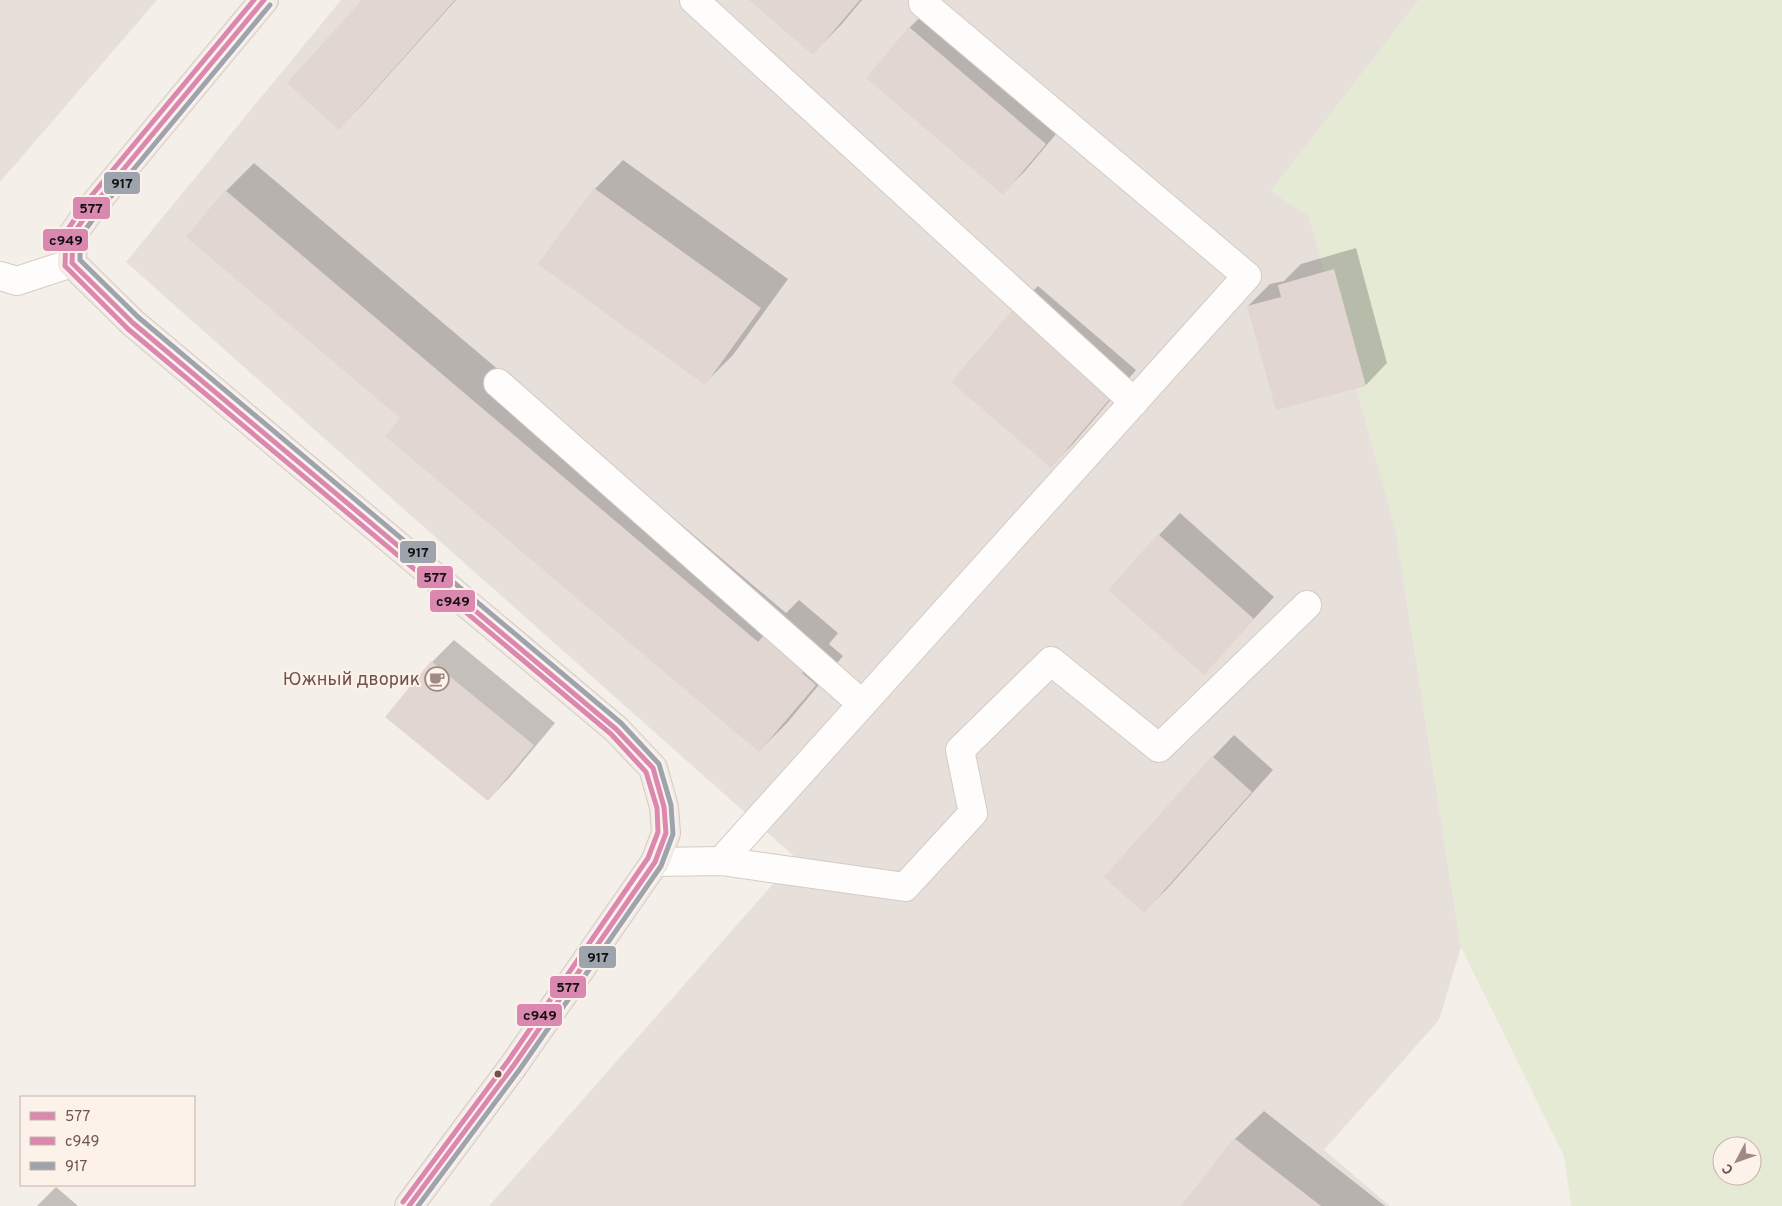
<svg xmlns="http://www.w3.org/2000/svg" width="1782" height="1206" viewBox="0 0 1782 1206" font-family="Overpass,sans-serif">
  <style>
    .industrial { fill: #e7dfda }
    .green { fill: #e5ead5; fill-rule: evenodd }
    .shadow { fill: #0003 }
    .building { fill: #e1d6d1 }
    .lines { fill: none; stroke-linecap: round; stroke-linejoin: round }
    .minor-casing { stroke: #d4cbc7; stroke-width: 30 }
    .major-casing { stroke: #d3cac6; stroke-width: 30 }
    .minor { stroke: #fefdfc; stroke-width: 28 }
    .major { stroke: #f1ebe6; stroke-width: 28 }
    .bus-1-casing { stroke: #fdf2ea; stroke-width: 9 }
    .bus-2-casing { stroke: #fdf2ea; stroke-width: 9 }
    .bus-3-casing { stroke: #fdf2ea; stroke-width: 9 }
    .bus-1 { stroke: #db88b0; stroke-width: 5 }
    .bus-2 { stroke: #db88b0; stroke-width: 5 }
    .bus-3 { stroke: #9da4ae; stroke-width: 5 }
    .bus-dot { fill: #70534c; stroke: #fdf2ea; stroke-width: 2 }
    .labels { text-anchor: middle; stroke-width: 4; stroke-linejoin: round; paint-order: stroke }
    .poi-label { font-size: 18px; fill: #70534c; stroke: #fdf2ea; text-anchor: end }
    .line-badge { stroke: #fdf2ea; stroke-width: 2 }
    .pale-badge-label { font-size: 14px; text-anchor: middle; font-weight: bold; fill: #111 }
  </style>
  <rect width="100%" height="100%" fill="#f5efe9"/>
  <!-- industrial -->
  <g class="industrial">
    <path d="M0,0H157L0,182Z"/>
    <path d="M341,0H1419L1271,191L1309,216L1396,531L1461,947L1439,1020L1324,1150L1390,1206H489L796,858L126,262Z"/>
  </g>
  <!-- green -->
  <path class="green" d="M1419,0H1782V1206H1571L1564,1156L1461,947L1396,531L1309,216L1271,191ZM1722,1146H1752V1176H1722Z"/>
  <!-- shadow -->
  <g class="shadow">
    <path d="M363,0H456L361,106L339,128Z"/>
    <path d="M751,0H862L841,25L813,53Z"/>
    <path d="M932,6L1067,121L1025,171L1003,193L868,77L910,27Z"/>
    <path d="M623,160L788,279L733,355L705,383L540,264L595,189Z"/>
    <path d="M254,163L786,613L799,600L838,633L829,644L843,656L787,723L759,751L402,418L226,191Z"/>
    <path d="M1356,248L1387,363L1366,385L1248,306L1270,284L1284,281L1301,264Z"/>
    <path d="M1038,286L1136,370L1073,444L1051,466L1016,308Z"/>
    <path d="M1180,513L1274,597L1204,673L1159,535Z"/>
    <path d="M454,640L555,723L509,778L488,800L387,717L432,662Z"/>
    <path d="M1234,735L1273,770L1166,890L1144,911L1213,757Z"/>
    <path d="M1264,1111L1385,1206H1183L1235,1139Z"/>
    <path d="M56,1187L78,1206H37Z"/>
  </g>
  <!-- building -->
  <g class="building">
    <path d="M362,0H455L339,130L287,83Z"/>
    <path d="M749,0H860L813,55Z"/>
    <path d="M909,27L1046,144L1003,195L866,78Z"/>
    <path d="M594,188L761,308L705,385L538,264Z"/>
    <path d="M225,190L758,642L770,628L811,662L802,673L816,685L759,752L385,436L400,418L186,237Z"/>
    <path d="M1334,269L1366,386L1276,410L1247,306L1281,297L1278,285Z"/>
    <path d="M1015,307L1115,393L1051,468L951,382Z"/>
    <path d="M1158,534L1254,619L1204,675L1108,590Z"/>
    <path d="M431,661L534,745L488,801L385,717Z"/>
    <path d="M1212,756L1252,792L1144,913L1104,877Z"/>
    <path d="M1234,1138L1321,1206H1181Z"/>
  </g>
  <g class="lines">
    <!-- minor casing -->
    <g class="minor-casing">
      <g id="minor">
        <path d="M694,0L1134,402"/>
        <path d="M0,276L17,281L72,263"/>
        <path d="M498,383L862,704"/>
        <path d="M721,861L1247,276L923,3"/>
        <path d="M655,862L721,861L905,887L973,813L960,750L1051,661L1159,748L1307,605"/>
      </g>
    </g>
    <!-- major casing -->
    <g class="major-casing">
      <path id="major" d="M264,0L93,206L73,234L72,263L133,323L616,729L653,768L664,807L666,833L655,862L514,1065L409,1206"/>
    </g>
    <!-- minor -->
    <use href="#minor" class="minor"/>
    <!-- major -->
    <use href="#major" class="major"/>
    <!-- bus-1 casing -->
    <g class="bus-1-casing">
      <path id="bus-1" d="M264,0L93,206L73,234L72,263L133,323L616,729L653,768L664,807L666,833L655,862L514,1065L409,1206"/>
    </g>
    <!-- bus-2 casing -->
    <g class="bus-2-casing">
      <path id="bus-2" d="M254,0L87,201L66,232L65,266L128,329L611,734L646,772L657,808L658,832L648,858L508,1061L403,1202"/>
    </g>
    <!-- bus-3 casing -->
    <g class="bus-3-casing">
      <path id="bus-3" d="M270,5L99,211L80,237V260L138,317L621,723L659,764L671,805L673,834L661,866L520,1069L418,1206"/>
    </g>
    <!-- bus-1 -->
    <use href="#bus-1" class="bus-1"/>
    <!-- bus-2 -->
    <use href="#bus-2" class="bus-2"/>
    <!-- bus-3 -->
    <use href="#bus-3" class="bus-3"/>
  </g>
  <!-- icons -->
  <defs>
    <g id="cafe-ring" transform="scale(1.25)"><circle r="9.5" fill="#fdf2ea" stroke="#9f8a83" stroke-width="1.5"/><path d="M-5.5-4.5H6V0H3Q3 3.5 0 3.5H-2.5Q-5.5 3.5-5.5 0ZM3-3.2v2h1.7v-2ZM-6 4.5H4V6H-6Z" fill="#9f8a83"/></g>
  </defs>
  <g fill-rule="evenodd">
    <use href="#cafe-ring" x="437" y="679"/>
  </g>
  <!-- markers -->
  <circle class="bus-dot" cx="498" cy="1074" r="4.5"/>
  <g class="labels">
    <!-- poi labels -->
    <g class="poi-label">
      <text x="420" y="685">Южный дворик</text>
    </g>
  </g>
  <g class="line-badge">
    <rect x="103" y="171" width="38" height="24" rx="5" fill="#9da4ae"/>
    <rect x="72" y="196" width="39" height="24" rx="5" fill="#db88b0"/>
    <rect x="42" y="228" width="47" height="24" rx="5" fill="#db88b0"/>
    <rect x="399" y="540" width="38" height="24" rx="5" fill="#9da4ae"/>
    <rect x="416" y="565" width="38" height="24" rx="5" fill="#db88b0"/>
    <rect x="429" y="589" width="47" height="24" rx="5" fill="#db88b0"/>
    <rect x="578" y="945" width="39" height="24" rx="5" fill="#9da4ae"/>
    <rect x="549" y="975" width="38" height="24" rx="5" fill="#db88b0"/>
    <rect x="516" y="1003" width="47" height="24" rx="5" fill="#db88b0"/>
  </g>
  <g class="pale-badge-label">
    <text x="122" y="188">917</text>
    <text x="91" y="213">577</text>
    <text x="66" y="245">с949</text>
    <text x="418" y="557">917</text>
    <text x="435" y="582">577</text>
    <text x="453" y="606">с949</text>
    <text x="598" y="962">917</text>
    <text x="568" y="992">577</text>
    <text x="540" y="1020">с949</text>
  </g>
  <!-- legend -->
  <rect x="20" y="1096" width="175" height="90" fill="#fdf2ea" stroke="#c5b2ab"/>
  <rect x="30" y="1112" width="25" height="8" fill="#db88b0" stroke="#c5b2ab"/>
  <text x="65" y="1121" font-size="15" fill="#70534c">577</text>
  <rect x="30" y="1137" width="25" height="8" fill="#db88b0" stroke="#c5b2ab"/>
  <text x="65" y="1146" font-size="15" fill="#70534c">с949</text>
  <rect x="30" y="1162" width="25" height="8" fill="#9da4ae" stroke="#c5b2ab"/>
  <text x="65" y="1171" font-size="15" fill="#70534c">917</text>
  <!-- north arrow -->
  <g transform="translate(1737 1161) rotate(229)"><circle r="24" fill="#fdf2ea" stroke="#c5b2ab"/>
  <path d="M0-4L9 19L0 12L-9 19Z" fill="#9f8a83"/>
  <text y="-8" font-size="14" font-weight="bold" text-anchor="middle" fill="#70534c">С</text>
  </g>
</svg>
